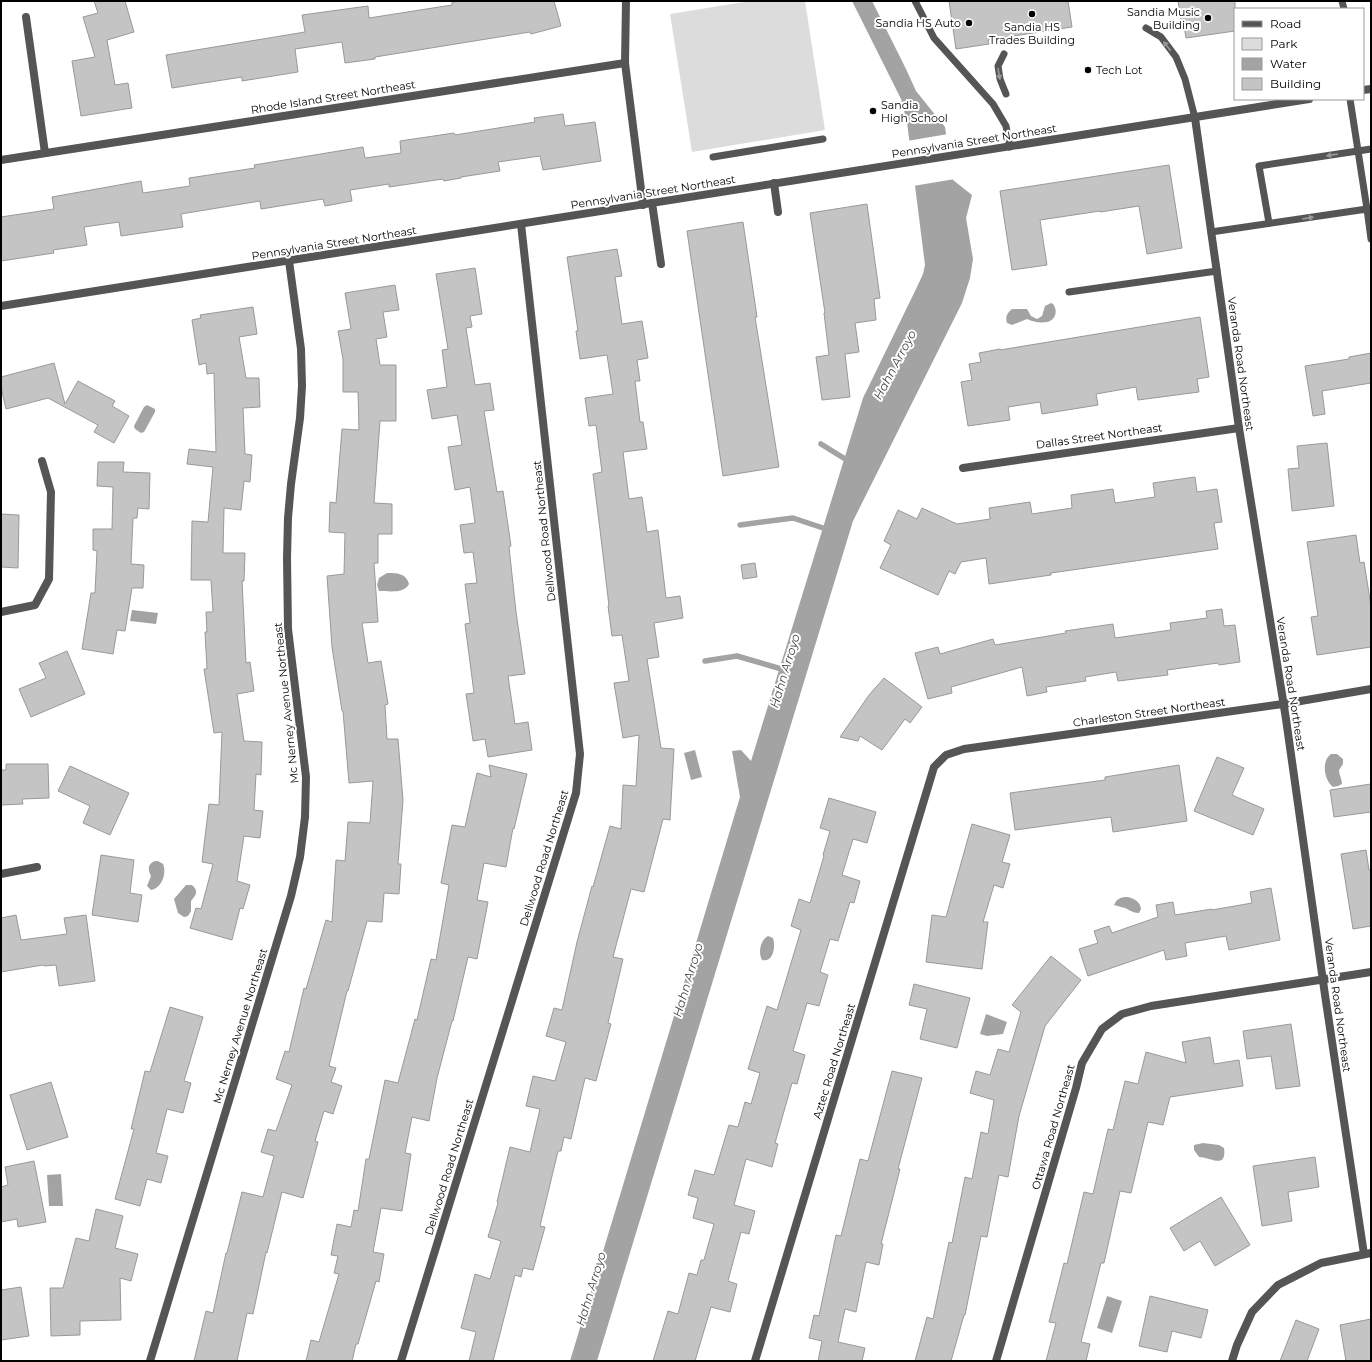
<svg xmlns="http://www.w3.org/2000/svg" width="1372" height="1362" viewBox="0 0 1372 1362" font-family="Montserrat,sans-serif">
  <style>
    .green { fill: #dcdcdc }
    .water { fill: #a3a3a3 }
    .pier { fill: #fff }
    .lines { fill: none; stroke-linecap: round; stroke-linejoin: round }
    .stream { stroke: #a3a3a3; stroke-width: 5.5 }
    .building { fill: #c4c4c4; stroke: #999 }
    .service { stroke: #555; stroke-width: 7 }
    .minor { stroke: #555; stroke-width: 8 }
    .tertiary { stroke: #555; stroke-width: 8 }
    .oneway { fill: #999 }
    .poi-dot { fill: #000; stroke: #fff; stroke-width: 1.5 }
    .labels { text-anchor: middle; stroke-width: 4; stroke-linejoin: round; paint-order: stroke }
    .poi-label { font-size: 11px; fill: #000; stroke: #fff; text-anchor: end }
    .street-label { font-size: 11px; fill: #000; stroke: #fff }
    .water-label { font-size: 12px; font-style: italic; fill: #444; stroke: #fff }
  </style>
  <rect width="100%" height="100%" fill="#fff"/>
  <!-- green -->
  <path class="green" d="M750,1H805L825,130L692,152L670,14Z"/>
  <!-- water -->
  <g class="water">
    <path d="M852,1H872L906,69L916,91L945,127L953,180L972,195L966,218L973,259L970,278L962,303L853,521L597,1361H570L740,797L732,751L741,750L751,761L863,398L916,289L923,274L925,265L907,122L901,99Z"/>
    <path d="M1051,303L1053,304C1058,310 1056,320 1047,322C1040,323 1033,322 1027,319L1012,325L1007,323C1005,317 1007,313 1012,309H1027L1031,316L1037,319L1042,316L1045,306Z"/>
    <path d="M147,405L155,409V412L144,432L141,433L135,429L134,426L144,407Z"/>
    <path d="M387,573C397,573 406,573 409,584C404,594 389,591 379,591L377,585L379,578Z"/>
    <path d="M132,610L158,613L156,624L130,621Z"/>
    <path d="M695,750L702,777L691,780L684,753Z"/>
    <path d="M1331,754H1337L1343,759V764L1339,770C1339,775 1342,779 1342,784L1338,786L1333,787C1324,780 1321,761 1331,754Z"/>
    <path d="M155,861H158L163,864C167,873 162,888 151,890L147,886L151,876C148,870 147,864 155,861Z"/>
    <path d="M186,885H192C199,891 196,895 191,901V911L188,916L184,917L178,913L174,899Z"/>
    <path d="M1128,897C1134,899 1140,901 1141,909L1139,913C1131,913 1128,908 1121,907C1119,906 1116,906 1114,905C1117,898 1121,897 1128,897Z"/>
    <path d="M768,936L773,938C776,947 773,963 762,960C758,953 760,940 768,936Z"/>
    <path d="M986,1014L1007,1022L1003,1034L987,1036L980,1034Z"/>
    <path d="M1203,1143L1219,1145L1224,1148C1227,1170 1210,1157 1199,1157L1194,1150V1145Z"/>
    <path d="M61,1174L63,1206H49L47,1175Z"/>
    <path d="M1107,1296L1122,1301L1112,1333L1097,1328Z"/>
  </g>
  <!-- pier -->
  <path class="pier" d="M948,134L955,179L913,186L907,141Z"/>
  <g class="lines">
    <!-- stream -->
    <g class="stream">
      <path d="M821,444L850,462"/>
      <path d="M740,525L793,518L829,530"/>
      <path d="M705,661L737,656L785,670"/>
    </g>
  </g>
  <!-- building -->
  <g class="building">
    <path d="M94,1H125L134,32L107,40L115,85L128,83L132,108L81,116L72,61L95,57L83,17L98,13Z"/>
    <path d="M460,1H554L561,26L531,34L530,32L375,57V59L345,63L342,42L295,49L298,72L242,81V77L172,88L166,55L305,32L302,15L368,6L369,18L452,5V2Z"/>
    <path d="M949,1H1068L1072,27L988,40L989,44L956,49Z"/>
    <path d="M1178,1H1235V31L1186,38L1184,26L1182,27Z"/>
    <path d="M563,114L565,126L595,122L601,161L543,170L540,156L498,162L500,171L461,177V178L444,181L443,179L389,187V184L350,190L352,201L325,206L323,199L261,209L260,201L181,214L183,227L121,236L119,222L84,227L87,245L53,250L54,253L1,261V217L54,209L52,197L141,181L143,193L190,186L189,178L255,168L254,165L363,147L365,158L401,153L400,141L454,133L455,135L535,122L534,118Z"/>
    <path d="M1169,165L1182,248L1147,254L1139,206L1100,212V211L1040,220L1047,265L1012,270L1000,191Z"/>
    <path d="M867,204L880,298L874,299L876,320L855,323L859,352L845,354L850,397L822,400L816,357L829,355L824,313H825L810,213Z"/>
    <path d="M743,222L757,317H755L779,467L723,476L687,231Z"/>
    <path d="M617,249L622,276L615,277L622,324L642,321L648,358L637,360L640,381H635L640,422H643L647,449L623,452L629,499L642,497L647,532L658,530L666,598L680,596L683,618L654,623L659,657L647,659L661,748L674,749L670,820L663,819L644,892L631,889L613,957L623,959L608,1023L611,1024L596,1081L585,1078L571,1139L564,1137L561,1151H558L540,1226L545,1227L533,1270L523,1268L521,1277L515,1275L493,1361H469L476,1332L461,1328L475,1274L490,1279L501,1241L488,1237L498,1203L497,1202L510,1147L530,1152L540,1109L526,1106L533,1076L555,1081L566,1042L546,1036L554,1008L562,1010L577,942L592,886L593,887L610,826L621,829L623,785L636,786L639,735L623,738L614,683L629,681L622,635L612,636L608,606H609L601,538L593,474L602,472L596,425L589,426L585,398L613,394L607,355L580,359L576,331H578L567,257Z"/>
    <path d="M475,268L482,314L470,316L472,327L466,328L475,385L490,383L494,410L484,411L497,492L503,491L511,546L509,547L516,612L525,674L508,676L515,724L528,722L532,750L488,757L485,739L473,741L466,694L474,693L465,624L470,623L465,584L477,583L473,552L464,553L460,525L475,523L470,487L455,490L448,447L462,445L457,415L432,419L427,390L447,387L442,350L448,349L436,274Z"/>
    <path d="M395,285L399,310L383,312L387,337L376,339L380,365H396V421H380L374,503L392,504V534H378V563H374L378,622L362,623L368,663L381,661L388,704L385,705L387,739H398L403,800L398,864H401L399,894L384,893L382,922L367,921L348,991H347L329,1066L336,1068L331,1082L342,1086L333,1114L324,1111L315,1141L318,1142L303,1198L282,1192L267,1253L266,1252L253,1314L247,1313L237,1361H194L206,1311L213,1313L226,1253H227L242,1192L263,1197L274,1156L261,1152L268,1129L276,1131L292,1085L276,1079L285,1051L289,1052L304,988L306,989L326,920L332,922L336,860L345,861L348,822L370,823L373,781L349,783L343,711H342L332,647L327,576L344,574L345,533L329,532L330,502L336,503L342,429L359,430L358,392H343V359L338,331L351,329L345,293Z"/>
    <path d="M253,307L257,334L239,337L246,378H259L260,407L243,408L245,454L252,455L250,482L244,481L241,510L224,508L223,553H245L244,581H242L246,663L250,662L254,691L237,694L244,741L262,742L261,775L256,774L254,810L263,811L260,838L244,836L237,881L250,885L243,909L240,908L232,940L190,928L196,908L201,909L213,864L202,862L209,804L219,805L222,732L214,733L204,669H207L205,632H207L206,612H213L211,580H191L192,521L208,522L213,467L187,464L189,449L216,452L214,373L207,374L206,363L199,365L192,320L201,318L200,315Z"/>
    <path d="M1200,317L1209,377L1197,379L1199,392L1138,400L1136,387L1096,394L1098,405L1042,414L1040,402L1008,407L1010,420L968,426L961,382L972,380L969,364L981,362L979,353L1000,349V350Z"/>
    <path d="M1371,353V383L1322,391L1325,414L1313,416L1305,366L1349,359V357Z"/>
    <path d="M54,363L65,404L78,381L115,401L112,406L129,416L114,443L94,432L98,425L48,398L6,409L1,387V377Z"/>
    <path d="M1327,443L1334,506L1292,511L1288,469L1299,468L1297,446Z"/>
    <path d="M98,462H124L123,472L150,473L149,509L138,508L137,518H133L131,564L144,565L143,588H132L125,631L117,630L113,654L82,649L91,593H95L97,551L93,550V529H112L113,487L97,486Z"/>
    <path d="M1195,477L1197,492L1217,489L1222,522L1214,523L1218,549L1051,573V575L989,584L986,558L961,562L955,574L949,571L938,595L880,568L891,545L884,541L898,510L917,519L922,508L957,524L990,519L989,508L1030,502L1032,514L1072,508L1071,495L1113,489L1115,503L1155,497L1153,483Z"/>
    <path d="M1,514L19,515L18,568L1,567Z"/>
    <path d="M1356,535L1360,563L1364,562L1371,606V647L1317,655L1311,617L1318,616L1307,542Z"/>
    <path d="M755,563L757,577L743,579L741,565Z"/>
    <path d="M1222,609L1224,626L1235,625L1240,662L1219,665L1218,663L1167,670L1168,675L1118,681L1116,672L1085,677L1086,681L1046,687L1047,692L1027,696L1022,667L951,687L952,693L928,699L915,653L938,647L940,654L993,639L995,645L1066,633L1065,631L1113,624L1115,638L1171,630L1170,623L1207,618L1206,611Z"/>
    <path d="M67,651L85,694L31,717L19,689L46,678L39,663Z"/>
    <path d="M884,678L922,707L910,723L905,719L882,750L860,736L858,741L840,737L869,695Z"/>
    <path d="M1217,757L1244,768L1232,795L1264,809L1253,835L1194,811Z"/>
    <path d="M6,764H48L49,798L22,799L23,804L1,805V770H6Z"/>
    <path d="M489,765L527,774L514,829L513,828L506,867L484,863L477,900L488,902L477,959L468,957L453,1021H452L437,1078L429,1121L412,1117L405,1153L411,1154L402,1211L381,1208L373,1252L384,1254L379,1282L376,1281L358,1344H356L352,1361H306L311,1340L319,1342L339,1274L334,1273L338,1256L331,1255L337,1224L351,1227L354,1210L358,1211L366,1159H369L385,1080L398,1083L415,1019L417,1020L431,959L436,960L449,885L441,883L452,825L465,827L477,773L491,777Z"/>
    <path d="M1179,765L1187,821L1113,832L1111,817L1015,830L1010,793L1105,780V777Z"/>
    <path d="M70,766L129,793L110,835L83,823L90,806L58,791Z"/>
    <path d="M1371,784V812L1334,817L1330,790Z"/>
    <path d="M829,798L876,812L867,843L853,839L842,875L860,881L854,903L850,902L838,941L830,939L820,972L828,975L819,1006L807,1003L793,1051L805,1055L797,1084L792,1083L775,1143L778,1144L772,1167L746,1159L734,1205L755,1211L749,1234L741,1232L728,1281L737,1284L730,1312L711,1307L695,1361H653L668,1311L678,1314L689,1273L697,1275L701,1260H704L714,1224L693,1218L698,1198L688,1195L695,1170L714,1175L729,1125L738,1127L745,1102L751,1104L760,1073L748,1069L767,1006L777,1010L801,930L791,926L799,899L810,903L824,856L823,855L830,831L820,828Z"/>
    <path d="M972,824L1010,835L1002,862L1010,864L1003,888L994,885L983,922H988L982,969L926,962L932,915L946,917Z"/>
    <path d="M1366,850L1369,870H1371V926L1353,929L1341,854Z"/>
    <path d="M101,855L134,860L130,893L142,895L138,922L92,915Z"/>
    <path d="M1271,888L1280,940L1229,950L1226,936L1185,943L1187,956L1166,960L1164,950L1088,976L1079,949L1098,943L1094,931L1109,926L1112,933L1158,917L1156,905L1173,902L1175,915L1212,909V910L1252,903L1250,892Z"/>
    <path d="M16,915L21,940L67,934L64,918L86,915L95,981L59,986L56,965L44,966L43,965L1,972V918Z"/>
    <path d="M1051,956L1081,980L1045,1026L1019,1116L1008,1177L999,1175L987,1237L981,1236L965,1315H964L951,1361H915L927,1317L933,1319L949,1242L952,1243L965,1177L972,1179L981,1132L988,1134L994,1100L970,1093L976,1071L990,1075L998,1049L1009,1052L1021,1012L1012,1005Z"/>
    <path d="M914,984L970,998L957,1048L920,1039L927,1009L909,1005Z"/>
    <path d="M170,1007L203,1017L184,1081L191,1083L183,1113L167,1109L156,1153L168,1156L161,1183L147,1179L140,1206L115,1199L134,1129H131L145,1071L150,1072Z"/>
    <path d="M1291,1024L1300,1086L1276,1089L1271,1056L1247,1059L1243,1031Z"/>
    <path d="M1210,1037L1214,1064L1239,1060L1243,1086L1170,1097L1163,1125L1148,1122L1131,1193L1120,1191L1104,1263H1101L1081,1342L1090,1344L1086,1361H1046L1056,1323L1049,1322L1064,1263L1067,1264L1084,1192L1093,1194L1108,1129L1113,1130L1125,1081L1138,1084L1146,1052L1186,1063L1182,1042Z"/>
    <path d="M892,1071L922,1078L898,1169H900L881,1244H883L879,1265L866,1262L856,1312L845,1309L838,1342L865,1348L862,1361H818L822,1341L809,1338L814,1315L819,1316L836,1235L841,1236L860,1159L868,1161Z"/>
    <path d="M51,1082L68,1137L27,1150L10,1095Z"/>
    <path d="M1315,1157L1319,1187L1288,1192L1292,1221L1262,1226L1253,1166Z"/>
    <path d="M34,1161L46,1222L18,1227L17,1219L1,1222V1187L8,1185L5,1167Z"/>
    <path d="M1221,1197L1250,1245L1215,1266L1200,1241L1184,1251L1170,1228Z"/>
    <path d="M96,1209L123,1216L115,1248L138,1254L131,1281L120,1278L121,1320L80,1321V1335L51,1336L50,1288H63L76,1238L89,1241Z"/>
    <path d="M21,1287L29,1336L1,1340V1290Z"/>
    <path d="M1150,1296L1208,1310L1201,1338L1172,1331L1167,1352L1139,1346Z"/>
    <path d="M1371,1319V1361H1346L1340,1325Z"/>
    <path d="M1296,1320L1319,1329L1307,1361H1280Z"/>
  </g>
  <g class="lines">
    <!-- service -->
    <g class="service">
      <path d="M915,1L934,38L993,104L1006,126L1010,147"/>
      <path d="M1342,1L1344,9"/>
      <path d="M1146,28L1161,37L1176,57L1185,79L1195,118"/>
      <path d="M1004,54L998,66L1000,79L1006,94"/>
      <path d="M1350,99L1367,209"/>
      <path d="M713,157L823,139"/>
      <path d="M1269,223L1259,166L1371,149"/>
      <path d="M1211,232L1367,209L1371,239"/>
      <path d="M1069,292L1217,271"/>
    </g>
    <!-- minor -->
    <g class="minor">
      <path d="M626,1L625,63L643,205"/>
      <path d="M26,17L45,153"/>
      <path d="M1195,118L1239,428L1286,719L1325,995L1364,1254"/>
      <path d="M1,160L625,63"/>
      <path d="M774,183L778,212"/>
      <path d="M652,203L661,264"/>
      <path d="M963,468L1239,428"/>
      <path d="M1,612L35,605L49,579L51,492L42,461"/>
      <path d="M1,874L37,867"/>
      <path d="M150,1361L291,896L300,857L305,817L306,777L288,629L287,558L288,518L291,484L300,418L302,386L301,349L289,261"/>
      <path d="M401,1361L576,793L580,754L521,224"/>
      <path d="M755,1361L934,767L946,755L964,749L1283,704L1371,689"/>
      <path d="M996,1361L1076,1088L1082,1063L1102,1029L1122,1014L1151,1006L1371,972"/>
      <path d="M1232,1361L1237,1345L1252,1312L1278,1285L1321,1263L1371,1253"/>
    </g>
    <!-- tertiary -->
    <g class="tertiary">
      <path d="M1363,90L1371,89"/>
      <path d="M1,306L1309,99"/>
    </g>
  </g>
  <!-- one-way arrows -->
  <defs><path id="oneway-solid" d="M-6-.8H1V-3.2L6.5 0L1 3.2V.8H-6Z"/></defs>
  <g class="oneway">
    <use href="#oneway-solid" transform="translate(1167 46) rotate(-128)"/>
    <use href="#oneway-solid" transform="translate(999 74) rotate(80)"/>
    <use href="#oneway-solid" transform="translate(1332 155) rotate(171)"/>
    <use href="#oneway-solid" transform="translate(1308 218) rotate(-9)"/>
  </g>
  <!-- markers -->
  <g class="poi-dot">
    <circle cx="1032" cy="14" r="4"/>
    <circle cx="1208" cy="18" r="4"/>
    <circle cx="969" cy="23" r="4"/>
    <circle cx="1088" cy="70" r="4"/>
    <circle cx="873" cy="111" r="4"/>
  </g>
  <g class="labels">
    <!-- poi labels -->
    <g class="poi-label">
      <text x="1200" y="16">Sandia Music<tspan x="1200" dy="13">Building</tspan></text>
      <text x="961" y="27">Sandia HS Auto</text>
      <text x="1032" y="31" text-anchor="middle">Sandia HS<tspan x="1032" dy="13">Trades Building</tspan></text>
      <text x="1096" y="74" text-anchor="start">Tech Lot</text>
      <text x="881" y="109" text-anchor="start">Sandia<tspan x="881" dy="13">High School</tspan></text>
    </g>
    <!-- street labels -->
    <g class="street-label">
      <text transform="translate(333 97) rotate(-9)" y="4">Rhode Island Street Northeast</text>
      <text transform="translate(974 141) rotate(-9)" y="4">Pennsylvania Street Northeast</text>
      <text transform="translate(653 192) rotate(-9)" y="4">Pennsylvania Street Northeast</text>
      <text transform="translate(334 243) rotate(-9)" y="4">Pennsylvania Street Northeast</text>
      <text transform="translate(1241 364) rotate(82)" y="4">Veranda Road Northeast</text>
      <text transform="translate(1099 436) rotate(-8)" y="4">Dallas Street Northeast</text>
      <text transform="translate(544 531) rotate(-96)" y="4">Dellwood Road Northeast</text>
      <text transform="translate(1291 684) rotate(81)" y="4">Veranda Road Northeast</text>
      <text transform="translate(286 703) rotate(-96)" y="4">Mc Nerney Avenue Northeast</text>
      <text transform="translate(1149 712) rotate(-8)" y="4">Charleston Street Northeast</text>
      <text transform="translate(544 858) rotate(-73)" y="4">Dellwood Road Northeast</text>
      <text transform="translate(1338 1005) rotate(82)" y="4">Veranda Road Northeast</text>
      <text transform="translate(240 1026) rotate(-73)" y="4">Mc Nerney Avenue Northeast</text>
      <text transform="translate(834 1061) rotate(-73)" y="4">Aztec Road Northeast</text>
      <text transform="translate(1053 1127) rotate(-74)" y="4">Ottawa Road Northeast</text>
      <text transform="translate(449 1167) rotate(-73)" y="4">Dellwood Road Northeast</text>
    </g>
    <!-- water labels -->
    <g class="water-label">
      <text transform="translate(895 365) rotate(-62)" y="4">Hahn Arroyo</text>
      <text transform="translate(785 671) rotate(-73)" y="4">Hahn Arroyo</text>
      <text transform="translate(688 980) rotate(-73)" y="4">Hahn Arroyo</text>
      <text transform="translate(591 1289) rotate(-73)" y="4">Hahn Arroyo</text>
    </g>
  </g>
  <!-- border -->
  <rect width="1372" height="1362" fill="none" stroke="#000000" stroke-width="4"/>
  <!-- legend -->
  <rect x="1234" y="8" width="130" height="92" fill="#ffffff" stroke="#999999"/>
  <rect x="1242" y="21" width="20" height="6" fill="#555555" stroke="#999999"/>
  <text x="1270" y="28" font-size="12" fill="#000000">Road</text>
  <rect x="1242" y="38" width="20" height="12" fill="#dcdcdc" stroke="#999999"/>
  <text x="1270" y="48" font-size="12" fill="#000000">Park</text>
  <rect x="1242" y="58" width="20" height="12" fill="#a3a3a3" stroke="#999999"/>
  <text x="1270" y="68" font-size="12" fill="#000000">Water</text>
  <rect x="1242" y="78" width="20" height="12" fill="#c4c4c4" stroke="#999999"/>
  <text x="1270" y="88" font-size="12" fill="#000000">Building</text>
</svg>
